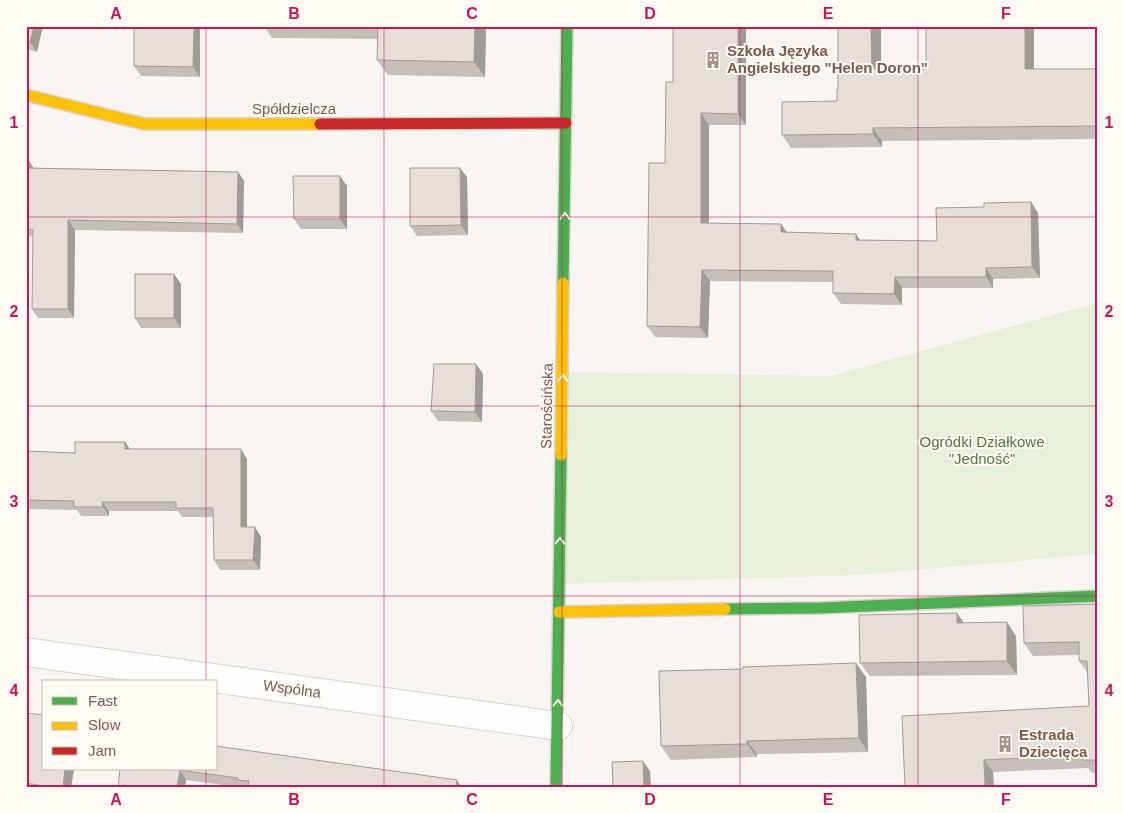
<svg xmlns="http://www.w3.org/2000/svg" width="1123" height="813" viewBox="0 0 1123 813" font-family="Arial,sans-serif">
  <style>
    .green { fill: #e7f0db }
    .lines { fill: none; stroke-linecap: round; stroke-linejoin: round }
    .street-casing { stroke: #d7d1cb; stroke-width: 30 }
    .fast-casing { stroke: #d9d2cb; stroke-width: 14 }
    .slow-casing { stroke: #d9d2cb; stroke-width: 14 }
    .jam-casing { stroke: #d9d2cb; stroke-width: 14 }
    .street { stroke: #fefefd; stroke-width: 28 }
    .fast { stroke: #4caf50; stroke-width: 11 }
    .slow { stroke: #ffc107; stroke-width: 11 }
    .jam { stroke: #c62828; stroke-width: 11 }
    .wall { fill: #c6bfb9 }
    .shaded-wall { fill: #a19b96 }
    .building { fill: #e6ded7; stroke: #a19b96 }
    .oneway { stroke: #fffaf3 }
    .grid { fill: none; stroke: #c2185b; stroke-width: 1; stroke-opacity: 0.55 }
    .labels { text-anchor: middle; stroke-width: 4; stroke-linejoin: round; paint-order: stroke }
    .poi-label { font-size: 15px; font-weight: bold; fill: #7a5c4d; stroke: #fffaf3; text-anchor: start }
    .street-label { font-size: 15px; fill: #7a5c4d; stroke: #fffaf3 }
    .park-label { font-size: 15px; fill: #537a41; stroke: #fffaf3 }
    .neatline { fill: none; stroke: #c2185b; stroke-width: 2 }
    .grid-label { font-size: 16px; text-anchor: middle; font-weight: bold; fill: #c2185b }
  </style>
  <rect width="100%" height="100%" fill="#f9f5f0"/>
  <!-- green -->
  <path class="green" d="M1097,303V554L858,575L560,584L563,372L831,376Z"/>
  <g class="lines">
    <!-- street casing -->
    <g class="street-casing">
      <path id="street" d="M26,652L558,726"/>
    </g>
    <!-- fast casing -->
    <g class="fast-casing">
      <g id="fast">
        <path d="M563,283L567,26"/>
        <path d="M725,609L821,608L1097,596"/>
        <path d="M556,787L561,455"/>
      </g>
    </g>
    <!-- slow casing -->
    <g class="slow-casing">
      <g id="slow">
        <path d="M26,95L144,124H320"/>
        <path d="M561,455L563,283"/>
        <path d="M559,612L725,609"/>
      </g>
    </g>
    <!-- jam casing -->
    <g class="jam-casing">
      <path id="jam" d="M320,124L566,123"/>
    </g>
    <!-- street -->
    <use href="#street" class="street"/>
    <!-- fast -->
    <use href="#fast" class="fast"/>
    <!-- slow -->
    <use href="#slow" class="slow"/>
    <!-- jam -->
    <use href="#jam" class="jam"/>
  </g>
  <!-- wall -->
  <g class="wall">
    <path d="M26,26L37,52L26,49Z"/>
    <path d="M134,26H200V77L141,76L134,66Z"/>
    <path d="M264,26H486L485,77L388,75L377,60L378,39L272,38Z"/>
    <path d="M746,26V125H709V223L781,224L787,232L856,234L860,240L937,241L984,207L1031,202L1038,213L1040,278L993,279V288H902V305L841,304L833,293V282L710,281L708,338L655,337L647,326L665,163Z"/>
    <path d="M838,26H881V69H926L1034,26V69H1097V139L882,141V147L791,148L782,135L837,101L838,89Z"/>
    <path d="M26,155L29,159V161L33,168L238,172L244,181L243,233L75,230L74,318H38L32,309L33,237L26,235Z"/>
    <path d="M340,176L347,186V229H301L294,219Z"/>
    <path d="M467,177L468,235L417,236L410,226Z"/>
    <path d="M181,284V328H141L135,318Z"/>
    <path d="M476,364L483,374L482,422L438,421L431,411Z"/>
    <path d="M125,442L130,449L247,459V527L261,537L260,570H220L214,560L213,517H182L178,511H109V516H81L77,510L29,509V516L26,515V451L75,453Z"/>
    <path d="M1097,604V773H1092L1088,768L993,772L905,787L1089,706L1088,673L1079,661V655L1033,656L1024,643Z"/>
    <path d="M964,623L1016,636L1017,675L870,676L860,663Z"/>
    <path d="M743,669L866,677L868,752L757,754V757L671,760L661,746Z"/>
    <path d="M26,713L74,769L71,787H26Z"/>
    <path d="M116,769H216L457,780L461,787H238L186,780L185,787H118L120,770Z"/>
  </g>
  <!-- shaded-wall -->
  <g class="shaded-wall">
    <path d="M34,26H43L37,52L30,42Z"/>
    <path d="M194,26H200V77L193,67Z"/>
    <path d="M475,26H486L485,77L474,62Z"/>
    <path d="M738,26H746V125L738,114Z"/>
    <path d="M871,26H881V82L872,69Z"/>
    <path d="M1025,26H1034V82L1025,69Z"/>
    <path d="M701,113L709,125V234L701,223Z"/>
    <path d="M873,128L882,141V147L873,134Z"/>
    <path d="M26,155L29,159V161L33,167L31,177L26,171Z"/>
    <path d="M460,168L467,177L468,235L461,225Z"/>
    <path d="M238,172L244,181L243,233L237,224Z"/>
    <path d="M340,176L347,186V229L340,219Z"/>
    <path d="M1031,202L1038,213L1040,278L1032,267Z"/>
    <path d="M68,220L75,230L74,318L68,309Z"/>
    <path d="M781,224L789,236L781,232Z"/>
    <path d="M856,234L863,245L856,240Z"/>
    <path d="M986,268L993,279V288L986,277Z"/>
    <path d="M702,270L710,281L708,338L700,327Z"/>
    <path d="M174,274L181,284V328L174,318Z"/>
    <path d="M895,277L902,288V305L894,294Z"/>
    <path d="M476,364L483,374L482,422L475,412Z"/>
    <path d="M125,442L131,451L125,449Z"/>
    <path d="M241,449L247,459V536L241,527Z"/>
    <path d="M102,502L109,511V516L103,507Z"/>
    <path d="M26,505L29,509V516L26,512Z"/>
    <path d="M255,527L261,537L260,570L253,560Z"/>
    <path d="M957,613L966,626L957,623Z"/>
    <path d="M1007,622L1016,636L1017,675L1007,661Z"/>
    <path d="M856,663L866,677L868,752L859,738Z"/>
    <path d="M747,741L757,754V757L747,744Z"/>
    <path d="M984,760L993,772L994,787H985Z"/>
    <path d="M643,761L650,771L651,787H644Z"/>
    <path d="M65,769H74L71,787H63Z"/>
    <path d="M180,770L186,780L185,787H177Z"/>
    <path d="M457,780L461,787H456Z"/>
  </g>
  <!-- building -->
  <g class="building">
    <path d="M26,26H34L30,42L26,41Z"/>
    <path d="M134,26H194L193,67L134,66Z"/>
    <path d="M378,26H475L474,62L377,60Z"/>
    <path d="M673,26H738V114L701,113V223L781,224V232L856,234V240L937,241L936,208L984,207V203L1031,202L1032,267L986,268V277H895L894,294L833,293V271L702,270L700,327L647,326L649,163H665L666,82H673Z"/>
    <path d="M838,26H871L872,69H926V26H1025V69H1097V126L873,128V134L782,135V102L837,101V89H838Z"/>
    <path d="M26,168L238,172L237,224L68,220V309H32L33,230L26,228Z"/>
    <path d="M410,168H460L461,225L410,226Z"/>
    <path d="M293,176H340V219H294Z"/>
    <rect x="135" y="274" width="39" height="44"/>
    <path d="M434,364H476L475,412L431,411Z"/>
    <path d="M75,442H125V449H241V527H255L253,560H214L213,508H176V502H102L103,507H74V501L26,500V451L75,453Z"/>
    <path d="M1097,604V760H1083V755L984,760L985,787H905L902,716L1089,706L1087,661H1079V642L1024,643L1023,606Z"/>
    <path d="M957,613V623L1007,622V661L860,663L859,615Z"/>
    <path d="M856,663L859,738L747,741V744L661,746L659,671L743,669V667Z"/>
    <path d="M26,713L44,715V769H65L63,787H49L26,783Z"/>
    <path d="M216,746L457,780L456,787H248L249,781L237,780L238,778L180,770L177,787H118L120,769H216Z"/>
    <path d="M643,761L644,787H613L612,762Z"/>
  </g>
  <!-- one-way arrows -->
  <defs><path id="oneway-chevron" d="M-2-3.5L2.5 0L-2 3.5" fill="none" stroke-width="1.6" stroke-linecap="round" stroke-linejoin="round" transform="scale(1.25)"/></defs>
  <g class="oneway">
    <use href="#oneway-chevron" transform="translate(565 216) rotate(-89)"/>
    <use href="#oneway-chevron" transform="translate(563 378) rotate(-89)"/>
    <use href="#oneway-chevron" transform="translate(560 541) rotate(-89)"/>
    <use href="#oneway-chevron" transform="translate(558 703) rotate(-89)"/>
  </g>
  <!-- grid -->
  <path class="grid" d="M206,26V682M384,26V787M562,26V787M740,26V787M918,26V787M26,217H1097M26,406H1097M26,596H1097M206,769V787"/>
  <!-- icons -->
  <defs>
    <g id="building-bare" transform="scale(1.35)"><path d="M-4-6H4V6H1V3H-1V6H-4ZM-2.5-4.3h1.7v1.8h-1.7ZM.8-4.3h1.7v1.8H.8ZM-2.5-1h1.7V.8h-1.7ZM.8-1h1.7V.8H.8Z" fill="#a69286" stroke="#fffaf3" stroke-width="2.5" paint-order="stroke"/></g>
  </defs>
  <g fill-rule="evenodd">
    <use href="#building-bare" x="713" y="60"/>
    <use href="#building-bare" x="1005" y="744"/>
  </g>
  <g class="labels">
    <!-- poi labels -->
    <g class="poi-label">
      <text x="727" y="56">Szkoła Języka<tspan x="727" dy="17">Angielskiego "Helen Doron"</tspan></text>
      <text x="1019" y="740">Estrada<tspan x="1019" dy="17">Dziecięca</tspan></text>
    </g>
    <!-- street labels -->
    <g class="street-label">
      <text x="294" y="114">Spółdzielcza</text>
      <text transform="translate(547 406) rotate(-89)" y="5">Starościńska</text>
      <text transform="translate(292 689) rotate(8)" y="5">Wspólna</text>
    </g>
    <!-- park labels -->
    <g class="park-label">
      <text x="982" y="447">Ogródki Działkowe<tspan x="982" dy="17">"Jedność"</tspan></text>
    </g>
  </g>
  <!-- border -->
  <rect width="1123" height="813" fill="none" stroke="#fffaf3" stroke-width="55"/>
  <!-- legend -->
  <rect x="42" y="680" width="175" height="90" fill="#fffaf3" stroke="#cabbb1"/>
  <rect x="52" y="697" width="25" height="8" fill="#4caf50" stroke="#cabbb1"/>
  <text x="88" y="706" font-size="15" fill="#7a5c4d">Fast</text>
  <rect x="52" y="722" width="25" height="8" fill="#ffc107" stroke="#cabbb1"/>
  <text x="88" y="730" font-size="15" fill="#7a5c4d">Slow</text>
  <rect x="52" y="747" width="25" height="8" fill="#c62828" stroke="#cabbb1"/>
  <text x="88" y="756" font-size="15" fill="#7a5c4d">Jam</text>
  <rect x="28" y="28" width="1068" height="758" class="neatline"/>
  <g class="grid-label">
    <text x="116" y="19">A</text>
    <text x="294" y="19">B</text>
    <text x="472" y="19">C</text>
    <text x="650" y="19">D</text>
    <text x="828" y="19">E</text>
    <text x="1006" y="19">F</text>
    <text x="14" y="128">1</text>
    <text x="1109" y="128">1</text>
    <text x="14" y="317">2</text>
    <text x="1109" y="317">2</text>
    <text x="14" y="507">3</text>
    <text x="1109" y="507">3</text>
    <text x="14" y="696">4</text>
    <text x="1109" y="696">4</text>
    <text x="116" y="805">A</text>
    <text x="294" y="805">B</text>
    <text x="472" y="805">C</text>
    <text x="650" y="805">D</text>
    <text x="828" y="805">E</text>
    <text x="1006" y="805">F</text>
  </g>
</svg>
